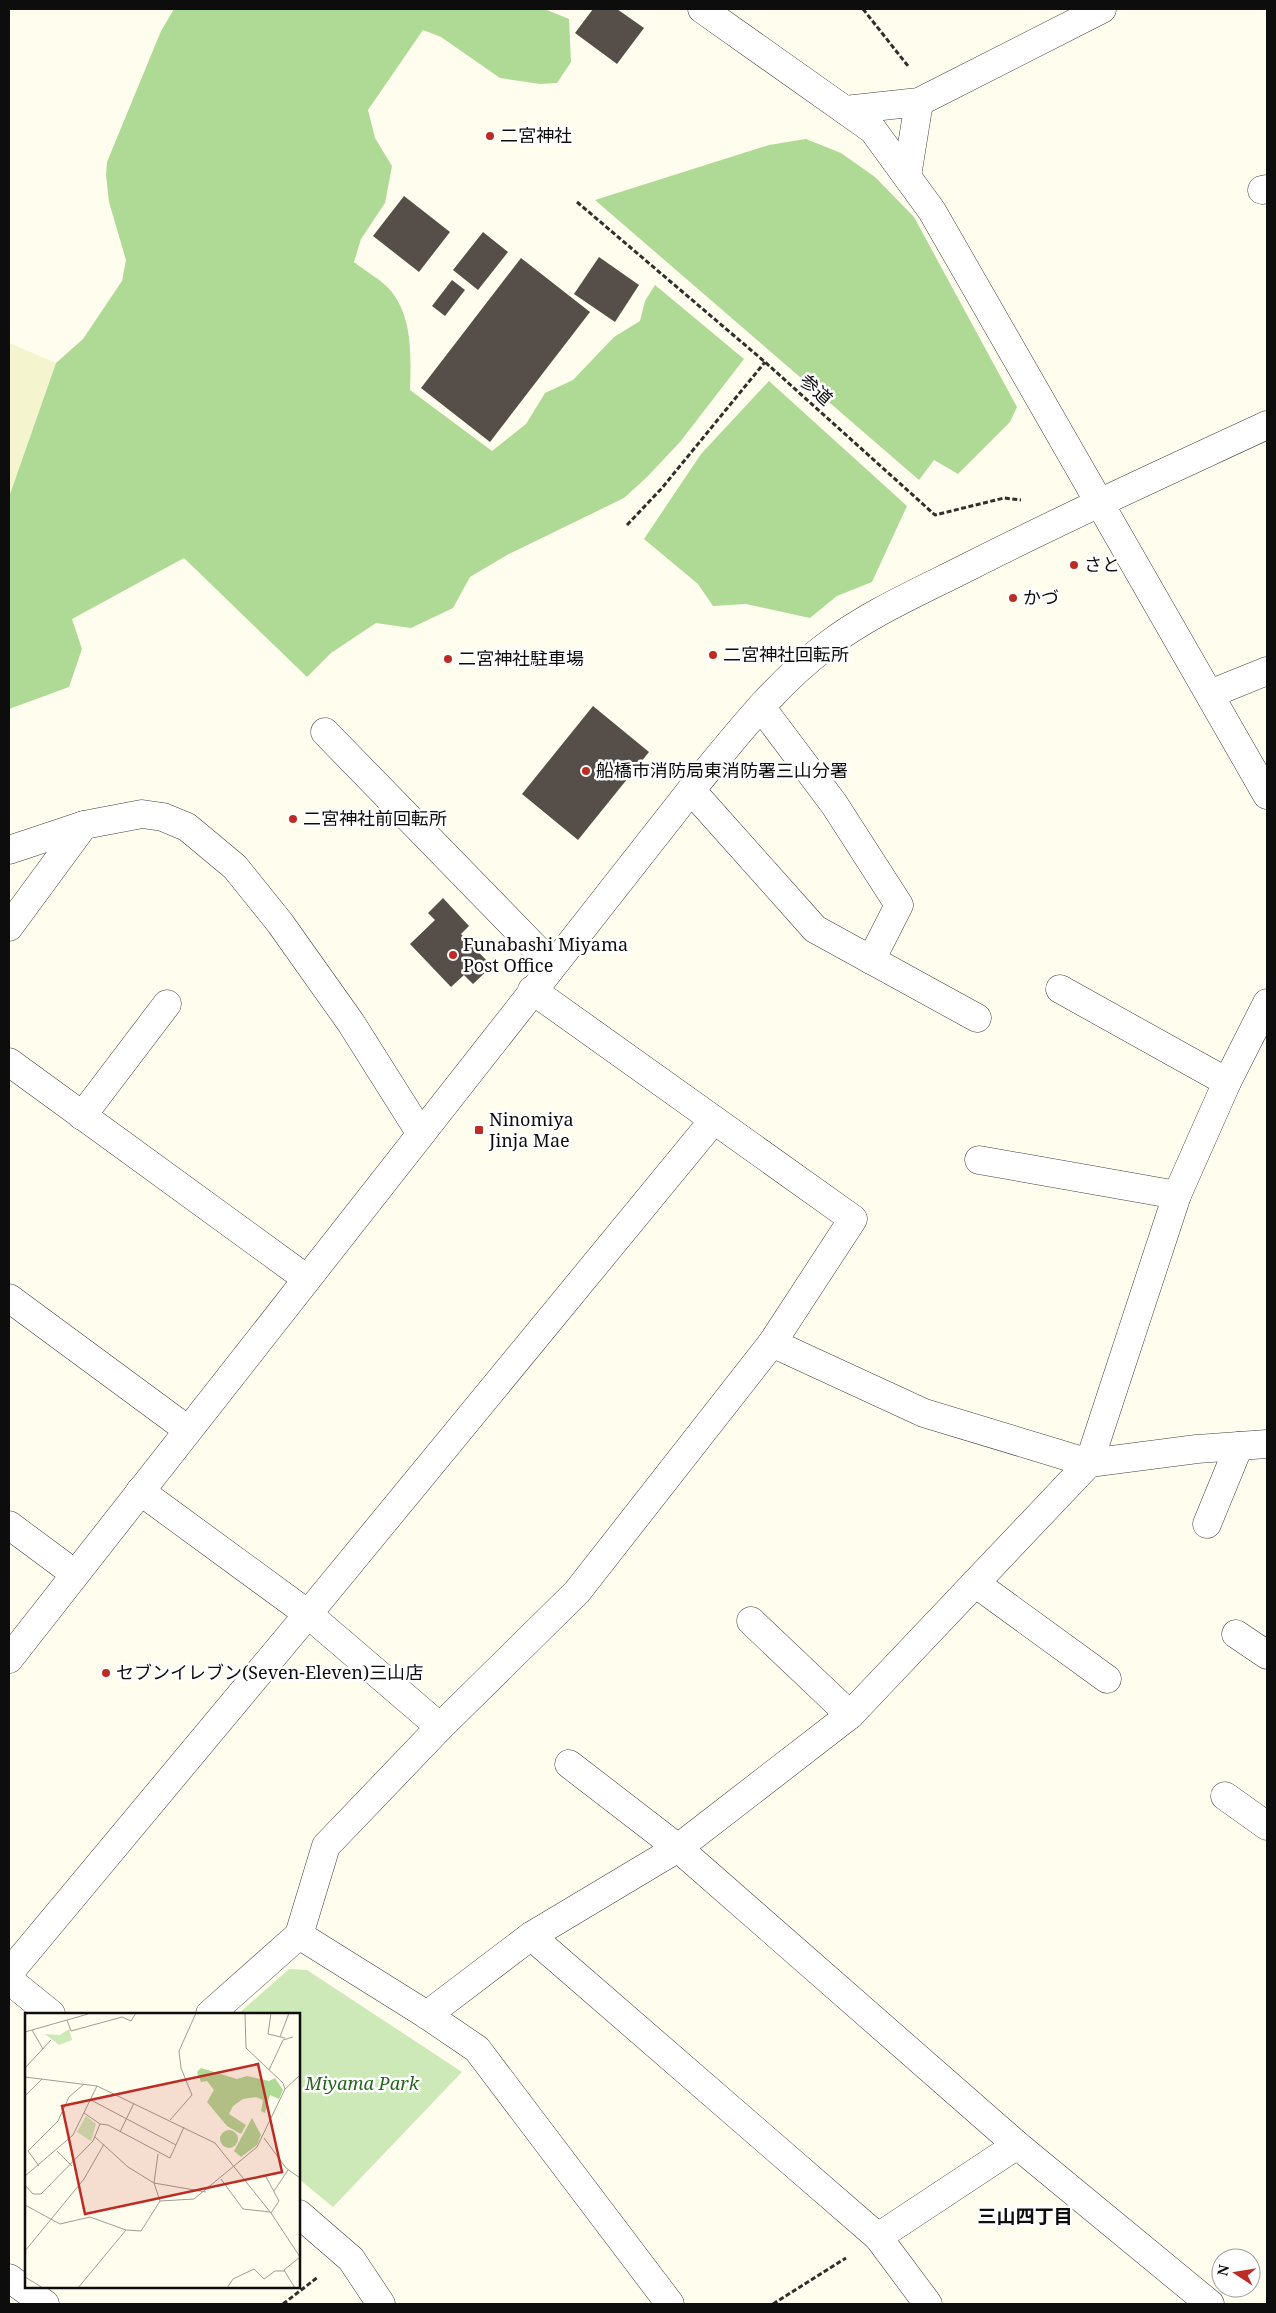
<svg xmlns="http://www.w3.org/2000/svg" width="1276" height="2313" viewBox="0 0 1276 2313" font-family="'Noto Serif','Noto Sans JP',serif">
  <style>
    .farmland { fill: #f4f4ce }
    .green { fill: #cde9b7 }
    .forest { fill: #afda96 }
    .building { fill: #564f49 }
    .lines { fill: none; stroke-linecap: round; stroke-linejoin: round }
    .minor-casing { stroke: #404040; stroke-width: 29 }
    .path { stroke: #2f2f2f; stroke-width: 3; stroke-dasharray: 5 2.5; stroke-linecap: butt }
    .minor { stroke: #fff; stroke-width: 28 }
    .poi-dot { fill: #bd2b25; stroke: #fff; stroke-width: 2 }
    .labels { text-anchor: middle; stroke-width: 5; stroke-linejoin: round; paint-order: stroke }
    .poi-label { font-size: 18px; fill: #0d0d0d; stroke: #fff; text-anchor: start }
    .street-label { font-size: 18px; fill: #0d0d0d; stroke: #fff }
    .park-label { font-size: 18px; font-style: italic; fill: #26651e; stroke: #fff }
    .neighbourhood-label { font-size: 19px; font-weight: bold; fill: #0d0d0d; stroke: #fff }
    .inset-road { fill: none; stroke: #9e9d93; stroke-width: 1 }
    .view { fill: #bd2b25; fill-opacity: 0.15; stroke: #bd2b25; stroke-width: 2.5 }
    .inset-edge { fill: none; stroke: #0d0d0d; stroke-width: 2.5 }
  </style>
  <rect width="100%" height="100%" fill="#fffded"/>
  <!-- farmland -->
  <path class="farmland" d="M9,343L56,363L9,497Z"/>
  <!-- green -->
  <path class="green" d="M289,1969L307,1970L462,2072L333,2207L299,2179V2014H238Z"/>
  <!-- forest -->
  <g class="forest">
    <path d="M174,9H527L547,10L569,19L571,62L557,83L540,84L500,78L441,37L423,30L368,110L375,138L392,166L385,203L361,239L354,262C365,271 382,280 391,291C413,318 411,357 410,390L492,451L526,424L545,393L573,380L614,337L640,321L645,301L655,285L744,359L680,442L647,477L624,498L507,555L470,577L453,608L411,628L376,623L331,653L307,677L184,558L72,619L82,649L69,687L9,709V497L56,363L83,339L122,281L126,260L109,202L106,175L107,162L161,31Z"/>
    <path d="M806,139L841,153L875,177L914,217L1017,407L1010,422L958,474L934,460L919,480L595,200L769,145Z"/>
    <path d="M769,381L907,506L872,582L837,596L810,618L746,604L713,606L698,584L644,539L701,454Z"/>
  </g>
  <!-- building -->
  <g class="building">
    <path d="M593,9H617L644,28L617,64L575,33Z"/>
    <path d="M404,196L450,232L419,272L373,236Z"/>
    <path d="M483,232L508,252L478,290L453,270Z"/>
    <path d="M599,257L639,285L615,322L574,294Z"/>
    <path d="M521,258L590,312L490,442L421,388Z"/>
    <path d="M452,280L465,290L445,316L432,306Z"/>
    <path d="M593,706L649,752L578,840L522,794Z"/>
    <path d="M443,898L469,926L461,934L492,966L473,984L464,975L451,987L410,944L435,920L428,913Z"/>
  </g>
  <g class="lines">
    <!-- minor casing -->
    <g class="minor-casing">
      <g id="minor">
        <path d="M702,9L873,130L932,211L1267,795"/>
        <path d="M845,110L919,102L1102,9"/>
        <path d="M907,176L919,102"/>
        <path d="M1262,190L1267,189"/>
        <path d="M1210,694L1267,671"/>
        <path d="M761,707L834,804L899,905L871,960"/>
        <path d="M325,732L552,965"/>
        <path d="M691,790L815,929L977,1018"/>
        <path d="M9,850L84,825L142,814L163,817L187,827L235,867L280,923L351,1023L421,1134"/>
        <path d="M9,927L84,825"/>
        <path d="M1060,989L1227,1082"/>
        <path d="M9,1062L307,1279"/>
        <path d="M82,1116L167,1004"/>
        <path d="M979,1160L1177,1195"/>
        <path d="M9,1298L188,1430"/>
        <path d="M772,1343L924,1413L1089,1463L1197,1449L1267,1444"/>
        <path d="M140,1491L308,1614L440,1727"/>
        <path d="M1207,1524L1239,1446"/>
        <path d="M9,1525L75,1574"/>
        <path d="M975,1583L1107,1679"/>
        <path d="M751,1621L850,1715"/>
        <path d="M1236,1634L1267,1655"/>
        <path d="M9,1659L691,790C733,740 773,686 825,647C869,613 921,591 970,566C1068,516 1168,471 1267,425"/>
        <path d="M569,1764L678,1848L1017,2145L1210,2304"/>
        <path d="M1225,1796L1267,1826"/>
        <path d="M299,1935L427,2015L477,2049L670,2304"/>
        <path d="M531,1936L878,2237L928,2304"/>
        <path d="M9,1973L308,1614L713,1121"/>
        <path d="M9,1980L51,2014"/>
        <path d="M210,2014L299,1935L326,1846L440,1727L577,1592L772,1343L853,1219L532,990"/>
        <path d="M427,2015L531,1936L678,1848L850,1715L1089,1463L1177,1195L1227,1082L1267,1003"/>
        <path d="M299,2214L351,2259L381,2304"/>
        <path d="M878,2237L1017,2145"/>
        <path d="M9,2278L45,2304"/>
      </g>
    </g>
    <!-- path -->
    <g class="path">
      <path d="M863,9L908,66"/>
      <path d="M577,202L765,362L935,515L1004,498L1021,500"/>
      <path d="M627,525L662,488L765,362"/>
      <path d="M283,2304L318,2277"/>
      <path d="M773,2304L846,2258"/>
    </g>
    <!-- minor -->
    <use href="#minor" class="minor"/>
  </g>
  <!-- markers -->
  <g class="poi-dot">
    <circle cx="490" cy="136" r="5"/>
    <circle cx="1074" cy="565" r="5"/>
    <circle cx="1013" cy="598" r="5"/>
    <circle cx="713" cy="655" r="5"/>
    <circle cx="448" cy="659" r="5"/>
    <circle cx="586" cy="771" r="5"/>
    <circle cx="293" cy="819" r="5"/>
    <circle cx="453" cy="955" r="5"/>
    <rect x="474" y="1125" width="10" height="10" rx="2.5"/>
    <circle cx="106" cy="1673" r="5"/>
  </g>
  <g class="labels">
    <!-- poi labels -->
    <g class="poi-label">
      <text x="500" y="142">二宮神社</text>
      <text x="1084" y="571">さと</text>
      <text x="1023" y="604">かづ</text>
      <text x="723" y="661">二宮神社回転所</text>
      <text x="458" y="665">二宮神社駐車場</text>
      <text x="596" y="777">船橋市消防局東消防署三山分署</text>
      <text x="303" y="825">二宮神社前回転所</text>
      <text x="463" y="951">Funabashi Miyama<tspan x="463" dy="21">Post Office</tspan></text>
      <text x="489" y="1126">Ninomiya<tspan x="489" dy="21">Jinja Mae</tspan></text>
      <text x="116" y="1679">セブンイレブン(Seven-Eleven)三山店</text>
    </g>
    <!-- street labels -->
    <g class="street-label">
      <text transform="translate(816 390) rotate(42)" y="6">参道</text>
    </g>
    <!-- park labels -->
    <g class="park-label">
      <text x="362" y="2090">Miyama Park</text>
    </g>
    <!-- neighbourhood labels -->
    <g class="neighbourhood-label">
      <text x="1025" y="2223">三山四丁目</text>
    </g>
  </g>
  <!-- overview -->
  <g transform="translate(25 2013)">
    <rect width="275" height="275" fill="#fffded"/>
    <path d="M44,16L47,27L34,32L20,21L35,22ZM61,103L71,111L66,128L52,119Z" fill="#cde9b7"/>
    <path d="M176,55L212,66L222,63L244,68L250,65L258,77L254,86L245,82L240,100L236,98L238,87L231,84L218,86L208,93L204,101L221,112L216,121L202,113L182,89L189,77L182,68L176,69L172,59ZM227,105L236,122L232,132L216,144L209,138ZM195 126a9 9 0 1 1 18 0a9 9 0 1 1-18 0Z" fill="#afda96"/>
    <path class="inset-road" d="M220,0L221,35L258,70L260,76M246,0L243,21L260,25M42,7L46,18L97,4L106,8L111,0M7,17L18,36M0,19L63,1M255,24L264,0M0,55L26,27M244,57L258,27L268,24M0,64L72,73L190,130L246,200L275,244M0,83L17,66M66,87L151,132M59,100L75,111L83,112L145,145L159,114M145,107L167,82L156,55L154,38L171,0M95,119L109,90M70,124L103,154L129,170L181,179M239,125L261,155L275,165M32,138L47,153M133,141L129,170L135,188M14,153L3,138L33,108L44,84L59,71M240,162L254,188L246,200M0,163L48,122L72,73M196,166L218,196L245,199M0,172L8,181H16L68,128L75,111M249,178L263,157M0,192L35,211L65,204L101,217L116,218L135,188L169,186L232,134L260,76L275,62M0,238L59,166L79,131M0,264L18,275M53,275L101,217M202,275L208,266L229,256L239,266L250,258H260M270,275L259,257L275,244"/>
    <path class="view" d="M233,51L257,159L60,201L37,93Z"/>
    <rect width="275" height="275" class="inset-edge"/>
  </g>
  <!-- border -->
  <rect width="1276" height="2313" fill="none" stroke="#0d0d0d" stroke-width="20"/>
  <!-- north arrow -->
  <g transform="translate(1236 2273) rotate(282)"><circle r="24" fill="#ffffff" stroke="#9e9e9e"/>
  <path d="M0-4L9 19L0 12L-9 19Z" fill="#bd2b25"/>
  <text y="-8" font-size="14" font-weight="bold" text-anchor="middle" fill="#0d0d0d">N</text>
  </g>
</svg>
